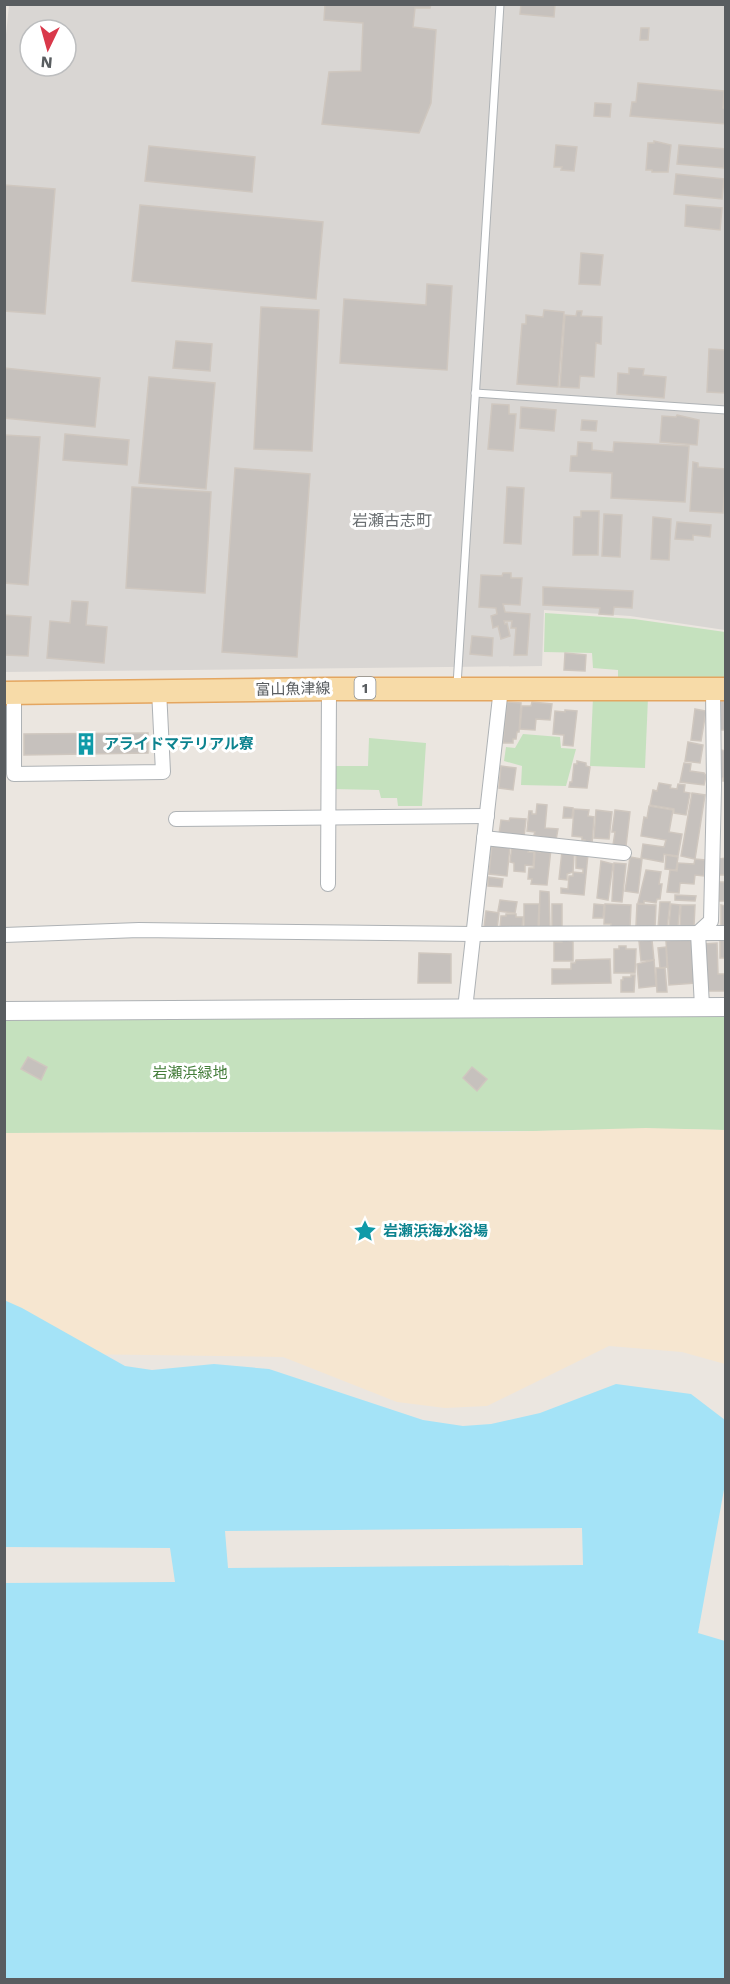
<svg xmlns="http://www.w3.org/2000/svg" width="730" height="1984" viewBox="0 0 730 1984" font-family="'Work Sans','Noto Sans JP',sans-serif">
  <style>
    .industrial { fill: #d9d6d3; fill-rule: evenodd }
    .green { fill: #c5e1be }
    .sand { fill: #f6e6d0 }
    .water { fill: #a4e3f7 }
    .pier { fill: #ebe6e0 }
    .building { fill: #c6c1bd; stroke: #cfc7bf; stroke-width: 1.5 }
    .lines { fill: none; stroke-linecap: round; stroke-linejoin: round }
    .service-casing { stroke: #aeb2b5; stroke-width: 9 }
    .minor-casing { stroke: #aeb2b5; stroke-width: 16 }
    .tertiary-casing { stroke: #aeb2b5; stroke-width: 20 }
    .primary-casing { stroke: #e4a660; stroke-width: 25 }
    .service { stroke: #fff; stroke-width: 7 }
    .minor { stroke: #fff; stroke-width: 14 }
    .tertiary { stroke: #fff; stroke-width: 18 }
    .primary { stroke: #f7dba8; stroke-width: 22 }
    .labels { text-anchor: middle; stroke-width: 6; stroke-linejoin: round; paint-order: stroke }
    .shield { fill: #fff; stroke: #8b8e90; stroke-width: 1.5 }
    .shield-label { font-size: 14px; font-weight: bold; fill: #595d60 }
    .street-label { font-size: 15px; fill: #595d60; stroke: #fff }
    .culture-label { font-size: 15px; font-weight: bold; fill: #0d838f; stroke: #fff; text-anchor: start }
    .park-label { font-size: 15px; fill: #447d3a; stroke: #fff }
    .neighbourhood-label { font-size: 16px; fill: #6a6f72; stroke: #fff }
  </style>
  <rect width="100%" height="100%" fill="#ebe6e0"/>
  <!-- industrial -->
  <path class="industrial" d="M9,5H725V630L630,616L544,610L542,666L5,672L4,54ZM30,30H66V66H30Z"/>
  <!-- green -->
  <g class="green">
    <path d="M545,613L634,619L725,632V679H618V670L593,668L592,653L544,652Z"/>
    <path d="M593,697L648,698L645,768L590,766Z"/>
    <path d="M523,734L560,737L561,748L576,749L566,786L521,785L522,766L504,761L506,747L515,748Z"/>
    <path d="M369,738L426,743L422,806H398L397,798H381L379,790L333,789L334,766H368Z"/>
    <path d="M725,1015V1130L670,1129L533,1131L5,1133L4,1016Z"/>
  </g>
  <!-- sand -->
  <path class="sand" d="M646,1128L725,1130V1364L682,1352L609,1346L487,1406L445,1408L397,1402L283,1357L74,1354L5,1329L4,1133L500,1132Z"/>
  <!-- water -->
  <path class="water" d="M4,1300L22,1308L125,1366L152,1370L214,1364L269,1369L423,1420L463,1426L491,1424L540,1413L616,1384L691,1394L725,1420V1484L698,1633L725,1641V1979H5Z"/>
  <!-- pier -->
  <g class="pier">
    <path d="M582,1528L583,1565L228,1568L225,1531Z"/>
    <path d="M5,1547L170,1548L175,1582L5,1583Z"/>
  </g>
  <!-- building -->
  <g class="building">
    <path d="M325,4H431L430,8H415L413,27L436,30L431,103L419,133L322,124L329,72L361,71L363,23L324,20Z"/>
    <path d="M521,4H555L554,17L520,14Z"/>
    <path d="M641,28H649L648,40H640Z"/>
    <path d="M638,83L724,91L723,108L726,109V124L630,116L632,102H636Z"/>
    <path d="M595,103L611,104L610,117L594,116Z"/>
    <path d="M654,141L671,145L668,172H652V170H646L648,143H654Z"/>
    <path d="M556,145L577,147L574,171L561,170L562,167H554Z"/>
    <path d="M679,145L726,149L724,168L677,164Z"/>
    <path d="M149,146L255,157L252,192L145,181Z"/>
    <path d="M676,174L724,179L722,199L674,194Z"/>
    <path d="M4,185L55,189L45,314L4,311Z"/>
    <path d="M140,205L323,222L316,299L132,281Z"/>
    <path d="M686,205L722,208L720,230L685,226Z"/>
    <path d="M581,253L603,255L600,285L579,284Z"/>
    <path d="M427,284L452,286L447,370L340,363L344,299L426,305Z"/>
    <path d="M261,307L319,310L312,451L254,449Z"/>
    <path d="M544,310L564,312L558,387L517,384L522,324H526V315L543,317Z"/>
    <path d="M577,311H582L581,316L602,317L601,344L596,343L594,377L580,376L579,388L560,387L565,315L576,316Z"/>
    <path d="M176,341L212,344L210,371L173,368Z"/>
    <path d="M709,349L726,350V393L707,392Z"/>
    <path d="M4,368L100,378L95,427L4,418Z"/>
    <path d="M629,368L644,369L643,375L666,377L664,398L617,394L618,373L629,374Z"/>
    <path d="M149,377L215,383L206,489L139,483Z"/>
    <path d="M492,404L509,405V414H516L513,451L488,449Z"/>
    <path d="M521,407L556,410L554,431L520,428Z"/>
    <path d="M677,415L699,420L697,445L660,442L662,416L676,417Z"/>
    <path d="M582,420L597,421L596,431L581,430Z"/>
    <path d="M65,434L129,440L127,465L63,460Z"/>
    <path d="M4,435L40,437L28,585L4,583Z"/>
    <path d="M578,442L592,443V450L613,452L614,442L689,446L685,502L611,498L612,473L570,471L571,456H577Z"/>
    <path d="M693,462L698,463V467L726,469L723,513L690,511Z"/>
    <path d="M235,468L310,474L297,657L222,652Z"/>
    <path d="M132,487L211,492L205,593L126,588Z"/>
    <path d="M507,487L524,488L521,544L504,543Z"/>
    <path d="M581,511H599L598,555H573L574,517H581Z"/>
    <path d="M604,514L622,515L620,557L602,556Z"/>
    <path d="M653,517L671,519L669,560L651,559Z"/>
    <path d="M677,522L711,525L710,537L693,535V540L675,539Z"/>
    <path d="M503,573H511V578H522L520,605L503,604L505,612L530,614L527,655H514L516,628H511L512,621H504L505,624L507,623L510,636L501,639L498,626L493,628L491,616L497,614L496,608L479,607L481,575L502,576Z"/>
    <path d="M543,587L633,591L632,608L614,607L613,615L599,614L600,608L543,605Z"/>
    <path d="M72,601L88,602L86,625L107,627L104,663L47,658L50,621L70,623Z"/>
    <path d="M4,615L31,617L28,656L4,655Z"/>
    <path d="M472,636L493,638L492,656L470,654Z"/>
    <path d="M565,653L586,655L585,671L564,670Z"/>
    <path d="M721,700H726V730H720Z"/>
    <path d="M507,702L521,703L519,732H517L516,739H513V743H503Z"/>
    <path d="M532,702L552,704L550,720L536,719L535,730L520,729L522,706H531Z"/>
    <path d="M695,709L706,711L701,741L691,740Z"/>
    <path d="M565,710L577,711L573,746L563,745L564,735L553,734L555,711L565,712Z"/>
    <path d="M148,733V753L24,755V734Z"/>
    <path d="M688,742L703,745L700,763L685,761Z"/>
    <path d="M721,750L726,751V781H723V778L720,777Z"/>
    <path d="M577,761L586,763V766L590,767L587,788L569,787L570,782H572L574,764H577Z"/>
    <path d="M684,763L691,764L690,771L704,773L706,776L704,785L680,782Z"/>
    <path d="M501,766L516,768L513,790L499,788Z"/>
    <path d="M659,783L671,785L670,788L677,789L678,784L685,785L684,792L690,793L686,815L674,813V809L650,805L653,790L657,791Z"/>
    <path d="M692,793L705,795L695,859L681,856Z"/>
    <path d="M537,804L547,805L545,828L558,829L556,840L534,835L535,832L527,831L529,811H532V814H536Z"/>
    <path d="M649,806L673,810L669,832L682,834L678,856L664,854L663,862L641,858L643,844L664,847L666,840L641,836L644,817L647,818Z"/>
    <path d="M564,807L573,808L572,818H563Z"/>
    <path d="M574,809L589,810L588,816L594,817L592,844L585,843V840H582V837L572,836Z"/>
    <path d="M596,810L612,812L609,839L594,838Z"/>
    <path d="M615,810L630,812L626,846L613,845L615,832H612Z"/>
    <path d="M510,818L526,819L524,837L499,834L501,820L509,821Z"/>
    <path d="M492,844L510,846L507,876L489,874Z"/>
    <path d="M512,846L529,847L528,852H534L533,866L525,865V872L514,871V863L510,862Z"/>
    <path d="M540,848L551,849L547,885L531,884L532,879H528L529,868H534L535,851L540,852Z"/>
    <path d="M562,851L573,852L574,855L573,872L567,874V880L559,879Z"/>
    <path d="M576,853L588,854L584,895L561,893V888L568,889L569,876H573V872L583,873V869L576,868Z"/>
    <path d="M666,855L678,857L676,870L665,869Z"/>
    <path d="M630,857L642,859L638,893L625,891Z"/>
    <path d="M726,858V875H719V859Z"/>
    <path d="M695,859L705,860L704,876L695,875L694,884L680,883L679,893L667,892L670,870L677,871L678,863L694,864Z"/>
    <path d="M601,861L613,864L608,900L597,898Z"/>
    <path d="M614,863L626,864L622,902L612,901Z"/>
    <path d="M646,870L661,872L659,884H662L660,899H657L656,903L644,901V904L638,903Z"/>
    <path d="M488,877L503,879L502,887L488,886Z"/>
    <rect x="719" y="882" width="7" height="19"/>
    <path d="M540,891L549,892L550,929H539Z"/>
    <path d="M675,895L696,896L695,901L675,900Z"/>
    <path d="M500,900L517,902L515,913L498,911Z"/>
    <path d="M660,902H670L667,929L658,928Z"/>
    <path d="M524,904H539L538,928H524Z"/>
    <rect x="552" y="904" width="10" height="24"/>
    <path d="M594,904L604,905L603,918H593Z"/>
    <path d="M605,904L631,905L630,927H611V924H604Z"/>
    <path d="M637,904L656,905L655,928L636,926Z"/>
    <path d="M671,904L680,905L678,926H669Z"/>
    <path d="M681,905H695L694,926H680Z"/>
    <path d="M721,905L726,906V927H721Z"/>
    <path d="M486,911L499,913L497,929L484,928Z"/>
    <path d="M506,914H516V917H523L522,928H500L501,916H506Z"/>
    <path d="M693,938L696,983L669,985L666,941Z"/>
    <path d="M562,939L573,942V961H554V942H562Z"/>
    <rect x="720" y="939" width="6" height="19"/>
    <path d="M652,940L654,960L641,961L639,941Z"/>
    <path d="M717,943L718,974H726V991H705L703,944Z"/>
    <path d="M619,946H626V949H636L635,973H614V949H619Z"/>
    <path d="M666,947L667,967L660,968L658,948Z"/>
    <path d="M419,953L451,954V983H418Z"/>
    <path d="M610,959L611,983L552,984V969H571V963H575L576,960Z"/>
    <path d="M654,960L656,986L639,988L637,964Z"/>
    <path d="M656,968H665L667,992H657Z"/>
    <path d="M631,975H635L634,992H621V980H623V977H631Z"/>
    <path d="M28,1057L47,1067L41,1080L21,1069Z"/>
    <path d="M472,1067L487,1079L477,1091L463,1078Z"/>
  </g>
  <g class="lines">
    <!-- service casing -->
    <g class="service-casing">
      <g id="service">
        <path d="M475,393L726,410"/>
        <path d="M457,685L500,4"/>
      </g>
    </g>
    <!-- minor casing -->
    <g class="minor-casing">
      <g id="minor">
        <path d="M14,692V774L163,772L159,690"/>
        <path d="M176,819L487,816"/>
        <path d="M484,838L624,853"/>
        <path d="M328,884L329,689"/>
        <path d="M4,935L139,930L473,934L726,933"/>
        <path d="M702,1006L698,933L711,921L714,787L713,689"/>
        <path d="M465,1009L501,688"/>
      </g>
    </g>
    <!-- tertiary casing -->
    <g class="tertiary-casing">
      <path id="tertiary" d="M4,1011L726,1007"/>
    </g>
    <!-- primary casing -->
    <g class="primary-casing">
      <path id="primary" d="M4,693L329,689H726"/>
    </g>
    <!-- service -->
    <use href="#service" class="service"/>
    <!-- minor -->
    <use href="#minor" class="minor"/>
    <!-- tertiary -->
    <use href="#tertiary" class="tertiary"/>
    <!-- primary -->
    <use href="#primary" class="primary"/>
  </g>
  <!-- icons -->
  <defs>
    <g id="building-bare" transform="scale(1.8)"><path d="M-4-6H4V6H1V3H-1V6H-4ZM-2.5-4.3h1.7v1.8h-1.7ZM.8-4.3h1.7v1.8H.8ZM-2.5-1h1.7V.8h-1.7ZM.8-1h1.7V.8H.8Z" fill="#0f9aa8" stroke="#fff" stroke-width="2.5" paint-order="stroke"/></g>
    <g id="sight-bare" transform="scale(1.8)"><path d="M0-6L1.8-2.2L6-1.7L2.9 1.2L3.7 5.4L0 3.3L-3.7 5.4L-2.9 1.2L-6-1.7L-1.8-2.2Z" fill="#0f9aa8" stroke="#fff" stroke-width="2.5" paint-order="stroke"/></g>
  </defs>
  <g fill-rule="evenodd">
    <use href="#building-bare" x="86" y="744"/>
    <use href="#sight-bare" x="365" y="1231"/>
  </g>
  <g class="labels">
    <!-- shield labels -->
    <rect class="shield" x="354.5" y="677" width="21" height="22" rx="4.5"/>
    <g class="shield-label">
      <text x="365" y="693">1</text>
    </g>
    <!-- street labels -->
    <g class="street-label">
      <text transform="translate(293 689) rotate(-1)" y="5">富山魚津線</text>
    </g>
    <!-- culture labels -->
    <g class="culture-label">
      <text x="104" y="749">アライドマテリアル寮</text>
      <text x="383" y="1236">岩瀬浜海水浴場</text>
    </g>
    <!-- park labels -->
    <g class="park-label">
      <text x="190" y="1078">岩瀬浜緑地</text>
    </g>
    <!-- neighbourhood labels -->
    <g class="neighbourhood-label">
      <text x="392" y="526">岩瀬古志町</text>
    </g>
  </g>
  <!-- border -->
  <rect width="730" height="1984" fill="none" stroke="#595d60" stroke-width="12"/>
  <!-- north arrow -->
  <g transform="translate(48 48) rotate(185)"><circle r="28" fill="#ffffff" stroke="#bdbebf" stroke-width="1.5"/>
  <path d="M0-4.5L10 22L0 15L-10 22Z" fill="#d9384a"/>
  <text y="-9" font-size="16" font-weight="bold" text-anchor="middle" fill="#595d60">N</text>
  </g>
</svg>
